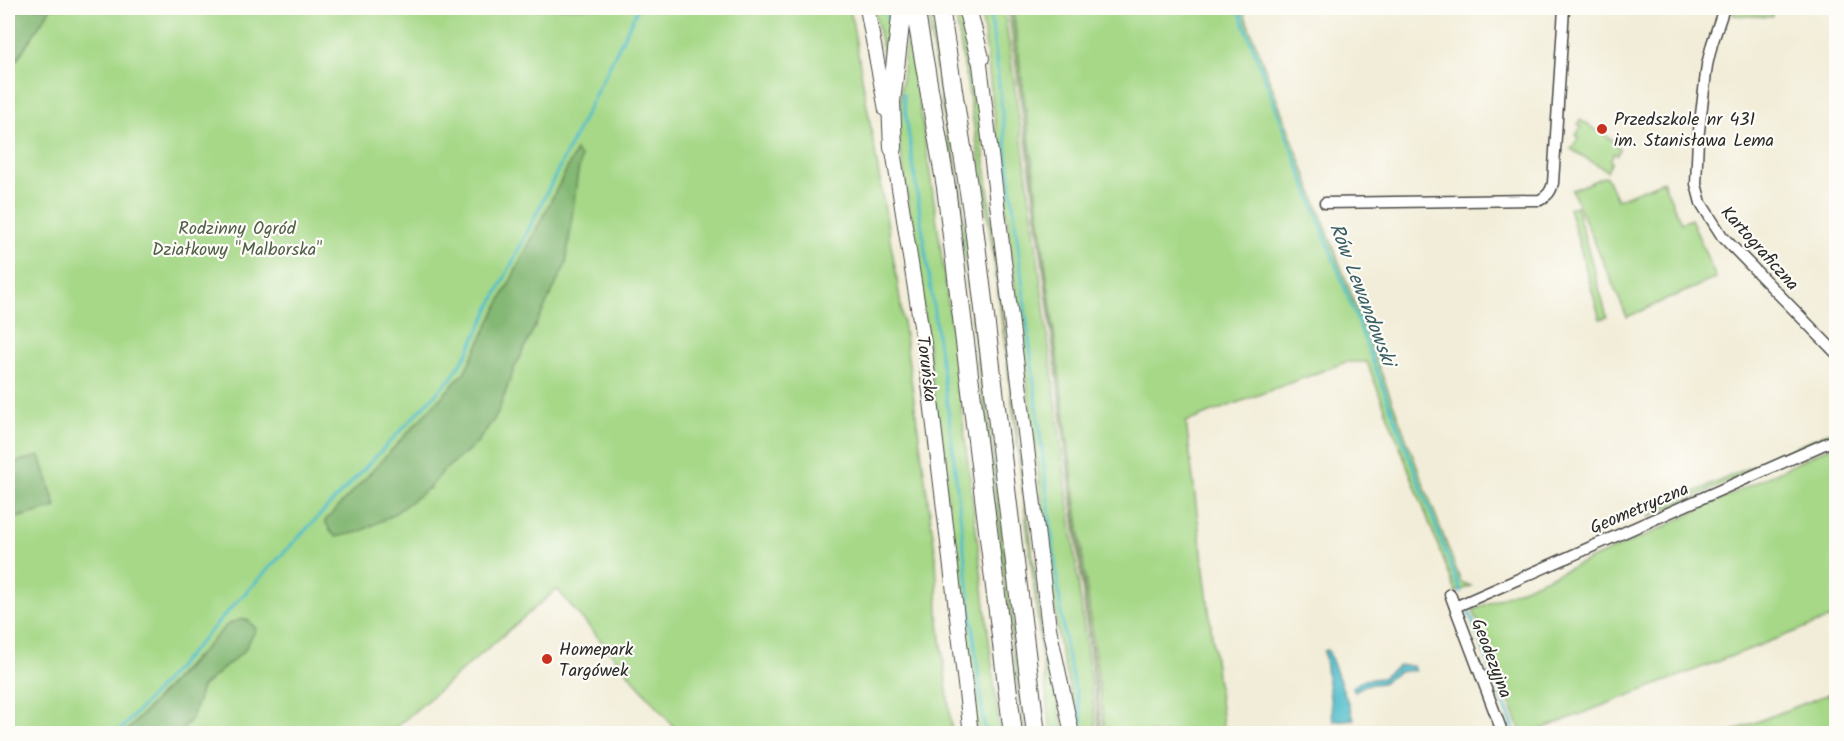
<svg xmlns="http://www.w3.org/2000/svg" width="1844" height="741" viewBox="0 0 1844 741" font-family="Kalam,sans-serif">
  <style>
    .green { fill: #a6d887; stroke: #688259; stroke-width: 1.5; fill-rule: evenodd }
    .forest { fill: #84b874; stroke: #587250; stroke-width: 1.5 }
    .water { fill: #50bdca; stroke: #3e747a; stroke-width: 1.5 }
    .lines { fill: none; stroke-linecap: round; stroke-linejoin: round }
    .stream { stroke: #50bdca; stroke-width: 3 }
    .street-casing { stroke: #494845; stroke-width: 13 }
    .secondary-casing { stroke: #494845; stroke-width: 16 }
    .highway-casing { stroke: #494845; stroke-width: 20 }
    .street { stroke: #fff; stroke-width: 10 }
    .secondary { stroke: #fff; stroke-width: 14 }
    .highway { stroke: #fff; stroke-width: 18 }
    .poi-dot { fill: #c8321e; stroke: #fdfcf7; stroke-width: 2 }
    .labels { text-anchor: middle; stroke-width: 4.5; stroke-linejoin: round; paint-order: stroke }
    .poi-label { font-size: 18px; fill: #2b2b2b; stroke: #fdfcf7; text-anchor: start }
    .park-label { font-size: 18px; fill: #505f47; stroke: #fdfcf7 }
    .street-label { font-size: 18px; fill: #2b2b2b; stroke: #fdfcf7 }
    .water-label { font-size: 20px; font-style: italic; fill: #385e63; stroke: #fdfcf7 }
  </style>
  <rect width="100%" height="100%" fill="#fdfcf7"/>
  <filter id="ink" filterUnits="userSpaceOnUse"><feTurbulence type="fractalNoise" baseFrequency=".0167" numOctaves="2"/><feDisplacementMap in="SourceGraphic" scale="12" xChannelSelector="R" yChannelSelector="G"/><feConvolveMatrix kernelMatrix="1 2 1 2 8 2 1 2 1" color-interpolation-filters="sRGB"/></filter>
  <filter id="wash" filterUnits="userSpaceOnUse"><feTurbulence type="fractalNoise" baseFrequency=".008" numOctaves="4" result="noise"/><feDisplacementMap in="SourceGraphic" scale="24" xChannelSelector="R" yChannelSelector="G"/><feGaussianBlur stdDeviation="1.35" result="paint"/><feColorMatrix in="noise" values="0 0 0 0 0 0 0 0 0 0 0 0 0 0 0 0 0 1.4 0 .05"/><feComposite in="paint" operator="in"/></filter>
  <g filter="url(#wash)">
    <rect width="100%" height="100%" fill="#f2edd8"/>
    <!-- green -->
    <g class="green">
      <path d="M51,8H850L897,279L936,557L938,613L952,733H679L557,589L389,733H179L192,718L202,687L217,673L195,657L125,733L8,734V520L56,507L40,456L8,464V73ZM576,151L581,158L537,321L514,369L497,415L476,444L443,471L429,489L386,456L464,373Z"/>
      <path d="M874,8H896L887,72Z"/>
      <path d="M926,8H930L960,189L972,279L1027,733H1023C993,491 968,248 926,8Z"/>
      <path d="M954,8H961L973,65L1042,631L1065,733H1051C1022,491 998,248 954,8Z"/>
      <path d="M981,8H1004L1037,251L1097,733H1080L1059,644Z"/>
      <path d="M1008,8H1011L1058,371L1102,733H1100L1045,282Z"/>
      <path d="M1013,8H1242L1461,582L1471,586L1456,592L1367,362H1346L1186,422L1224,733H1105Z"/>
      <path d="M1730,8H1772V17L1734,15Z"/>
      <path d="M907,29C947,263 972,498 1000,733H977L916,254L897,130Z"/>
      <path d="M1580,120L1619,144L1617,147L1620,149L1617,155L1614,153L1610,160L1612,162L1607,171L1571,149L1579,137L1576,135L1581,127L1578,124Z"/>
      <path d="M1606,176L1617,200L1663,181L1681,223L1691,219L1716,278L1627,317L1572,190Z"/>
      <path d="M1576,206L1607,317L1600,319L1569,208Z"/>
      <path d="M1836,429V433L1648,518L1659,508Z"/>
      <path d="M1836,444V616L1531,733L1522,734L1473,610L1649,534Z"/>
      <path d="M1836,691V733H1728Z"/>
    </g>
    <!-- forest -->
    <g class="forest">
      <path d="M8,8H51L8,73Z"/>
      <path d="M576,151L581,158L577,178L566,264L514,369L497,415L476,444L443,471L429,488L391,516L359,532L336,537L330,531L325,521L464,373Z"/>
      <path d="M40,456L56,507L8,520V464Z"/>
      <path d="M242,619L249,621L256,629L244,651L202,687L192,718L180,733H125L228,624Z"/>
    </g>
    <!-- water -->
    <g class="water">
      <path d="M1328,650L1354,719L1333,721L1324,651Z"/>
      <path d="M1399,666H1413L1415,670L1398,672L1382,683L1364,685L1355,692L1353,687L1363,680L1382,678L1392,670Z"/>
    </g>
    <g class="lines">
      <!-- stream -->
      <g class="stream">
        <path d="M886,8L888,19"/>
        <path d="M990,8L1062,620L1067,654L1083,722"/>
        <path d="M1238,8L1461,592"/>
        <path d="M903,94L949,417L985,734"/>
        <path d="M1469,612L1516,734"/>
        <path d="M1057,727L1059,734"/>
        <path d="M117,734L232,607L452,377L468,352L638,8"/>
      </g>
    </g>
  </g>
  <g filter="url(#ink)">
    <g class="lines">
      <!-- street casing -->
      <g class="street-casing">
        <g id="street">
          <path d="M1724,8L1712,44L1707,65L1698,139L1696,184L1701,203L1722,236L1836,353"/>
          <path d="M1325,203L1540,200C1547,196 1551,192 1553,183L1564,8"/>
          <path d="M1450,594L1503,734"/>
          <path d="M1455,607L1836,439"/>
        </g>
      </g>
      <!-- secondary casing -->
      <g class="secondary-casing">
        <g id="secondary">
          <path d="M867,8L886,110"/>
          <path d="M978,48L1049,628L1072,734"/>
          <path d="M891,138L925,351L971,734"/>
        </g>
      </g>
      <!-- highway casing -->
      <g class="highway-casing">
        <g id="highway">
          <path d="M915,8L946,187L1013,734"/>
          <path d="M940,8L972,211L1036,734"/>
          <path d="M967,8L980,58"/>
          <path d="M893,148L891,102L902,8"/>
        </g>
      </g>
      <!-- street -->
      <use href="#street" class="street"/>
      <!-- secondary -->
      <use href="#secondary" class="secondary"/>
      <!-- highway -->
      <use href="#highway" class="highway"/>
    </g>
  </g>
  <!-- markers -->
  <g class="poi-dot">
    <circle cx="1602" cy="129" r="6"/>
    <circle cx="547" cy="659" r="6"/>
  </g>
  <g class="labels">
    <!-- poi labels -->
    <g class="poi-label">
      <text x="1614" y="125">Przedszkole nr 431<tspan x="1614" dy="21">im. Stanisława Lema</tspan></text>
      <text x="559" y="655">Homepark<tspan x="559" dy="21">Targówek</tspan></text>
    </g>
    <!-- park labels -->
    <g class="park-label">
      <text x="237" y="234">Rodzinny Ogród<tspan x="237" dy="21">Działkowy "Malborska"</tspan></text>
    </g>
    <!-- street labels -->
    <g class="street-label">
      <text transform="translate(1760 248) rotate(48)" y="6">Kartograficzna</text>
      <text transform="translate(927 369) rotate(83)" y="6">Toruńska</text>
      <text transform="translate(1639 508) rotate(-23)" y="6">Geometryczna</text>
      <text transform="translate(1492 658) rotate(69)" y="6">Geodezyjna</text>
    </g>
    <!-- water labels -->
    <g class="water-label">
      <text transform="translate(1363 294) rotate(69)" y="7">Rów Lewandowski</text>
    </g>
  </g>
  <!-- margin -->
  <rect width="1844" height="741" fill="none" stroke="#fdfcf7" stroke-width="30"/>
</svg>
